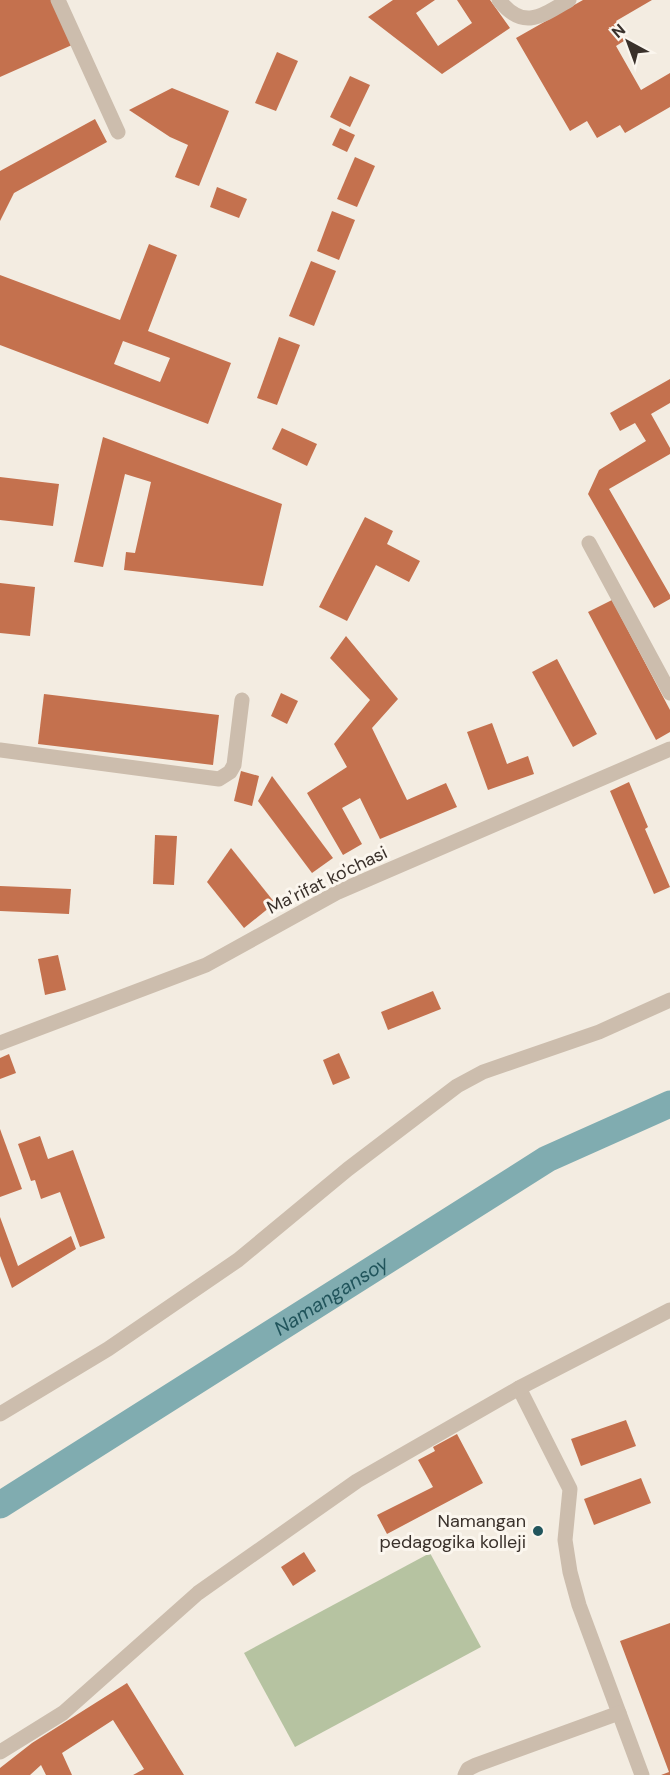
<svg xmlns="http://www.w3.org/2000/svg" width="670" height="1775" viewBox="0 0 670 1775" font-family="'DM Sans',sans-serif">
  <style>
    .green { fill: #b6c3a1 }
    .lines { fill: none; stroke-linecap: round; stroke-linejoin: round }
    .canal { stroke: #80acb0; stroke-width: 27 }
    .building { fill: #c4714e; fill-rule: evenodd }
    .service { stroke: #ccbdad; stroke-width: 15 }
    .minor { stroke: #ccbdad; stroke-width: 15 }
    .poi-dot { fill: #21555c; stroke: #fbf6ee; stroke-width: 2 }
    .labels { text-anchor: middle; stroke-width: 6; stroke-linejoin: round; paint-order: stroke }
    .street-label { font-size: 18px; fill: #3a312b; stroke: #fbf6ee }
    .poi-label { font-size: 18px; fill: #3a312b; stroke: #fbf6ee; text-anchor: end }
    .water-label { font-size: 20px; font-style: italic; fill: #21555c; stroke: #fbf6ee }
  </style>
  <rect width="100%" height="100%" fill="#f3ece1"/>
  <!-- green -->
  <path class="green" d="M430,1553L481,1647L295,1747L244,1653Z"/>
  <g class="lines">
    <!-- canal -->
    <path class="canal" id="s1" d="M0,1505L547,1159L670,1104"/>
  </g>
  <!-- building -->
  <g class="building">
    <path d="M0,0H52L72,45L0,77Z"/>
    <path d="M393,0H435L416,13L438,46L472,23L457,0H490L510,28L442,74L368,17Z"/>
    <path d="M583,0H652L616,21L627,39L616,46L641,90L670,73V107L625,133L620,125L597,138L587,121L570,131L516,38Z"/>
    <path d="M277,52L298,61L276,111L255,103Z"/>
    <path d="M350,76L370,85L350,127L330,117Z"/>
    <path d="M172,88L229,111L199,186L175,177L188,145L170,137L129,110Z"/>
    <path d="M95,119L107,142L14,193L0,221V171Z"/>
    <path d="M340,128L355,135L347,152L332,145Z"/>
    <path d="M355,157L375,166L357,207L337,199Z"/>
    <path d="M217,187L247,199L239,218L210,207Z"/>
    <path d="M332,211L355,220L339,260L317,251Z"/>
    <path d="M149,244L177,255L148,331L231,363L208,424L0,345V275L120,320ZM123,341L170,358L160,382L114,364Z"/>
    <path d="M311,261L336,271L314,326L289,316Z"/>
    <path d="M279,337L300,345L277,405L257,398Z"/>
    <path d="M670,379V403L651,414L670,448V454L609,489L670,595V599L654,608L588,494L599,470L646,441L635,423L620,431L610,413Z"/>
    <path d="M282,428L317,444L307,466L272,449Z"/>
    <path d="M103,437L282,504L263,586L124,570L126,552L135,553L151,482L125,474L103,567L74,562Z"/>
    <path d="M0,477L59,484L53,526L0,520Z"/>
    <path d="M365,517L393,531L387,544L420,561L409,582L376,565L347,621L319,607Z"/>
    <path d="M0,583L35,587L30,636L0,633Z"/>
    <path d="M612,600L670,710V732L656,740L588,612Z"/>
    <path d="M346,636L398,699L372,728L407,800L446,783L457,807L380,839L360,798L342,808L362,844L343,855L307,793L347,767L334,744L370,700L330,658Z"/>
    <path d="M557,659L597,734L573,747L532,672Z"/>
    <path d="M281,693L298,701L287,724L271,716Z"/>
    <path d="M44,694L219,715L213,765L38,744Z"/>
    <path d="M492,723L507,764L528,756L534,774L488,790L467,732Z"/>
    <path d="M241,771L259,776L252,806L234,801Z"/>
    <path d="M272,776L333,858L312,873L258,801Z"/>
    <path d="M629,782L648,827L645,829L670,887L654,894L610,791Z"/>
    <path d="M155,835L177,836L174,885L153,884Z"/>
    <path d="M231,848L275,903L244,928L207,882Z"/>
    <path d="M0,886L71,889L69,914L0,911Z"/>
    <path d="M58,955L66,990L45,995L38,959Z"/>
    <path d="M433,991L441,1009L388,1030L381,1012Z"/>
    <path d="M339,1053L350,1078L333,1085L323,1060Z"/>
    <path d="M9,1054L16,1073L0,1079V1058Z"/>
    <path d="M0,1129L22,1189L0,1197Z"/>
    <path d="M40,1136L48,1159L73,1150L105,1238L80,1247L60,1192L41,1199L35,1180L31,1181L18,1144Z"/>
    <path d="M0,1217L18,1266L71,1236L76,1249L12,1288L0,1256Z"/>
    <path d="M626,1420L636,1446L581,1466L571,1439Z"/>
    <path d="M457,1434L483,1483L387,1534L377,1515L433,1487L418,1460L435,1451L433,1447Z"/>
    <path d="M641,1478L651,1503L594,1525L584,1499Z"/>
    <path d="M304,1552L316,1571L293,1586L281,1567Z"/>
    <path d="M670,1623V1775H661L669,1772L620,1641Z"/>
    <path d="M127,1683L184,1775H133L144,1769L113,1720L62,1753L72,1775H46L41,1765L30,1775H0V1768L32,1743Z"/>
  </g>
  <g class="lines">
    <!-- service -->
    <g class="service">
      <path d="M58,0L118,132"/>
      <path d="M519,1388L570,1489L565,1540L570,1572L579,1605L642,1775"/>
      <path d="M465,1775L468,1769L476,1765L619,1713"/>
    </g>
    <!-- minor -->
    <g class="minor">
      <path d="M499,0C523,31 542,16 569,0"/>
      <path d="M589,543L670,693"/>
      <path d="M0,750L219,779L230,772L234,765L242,700"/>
      <path d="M0,1043L206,965L338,892L670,749"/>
      <path d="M0,1414L108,1349L238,1260L348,1169L457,1086L483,1072L599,1032L670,1000"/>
      <path d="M0,1752L63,1713L198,1593L357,1481L519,1388L670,1310"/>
    </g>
  </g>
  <!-- markers -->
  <circle class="poi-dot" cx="538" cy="1531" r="6"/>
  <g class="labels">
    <!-- street labels -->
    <g class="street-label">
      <text transform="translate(327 880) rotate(-26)" y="6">Maʼrifat ko'chasi</text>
    </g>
    <!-- poi labels -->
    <g class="poi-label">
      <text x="526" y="1527">Namangan<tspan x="526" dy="21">pedagogika kolleji</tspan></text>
    </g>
    <!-- water labels -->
    <g class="water-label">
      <text dy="7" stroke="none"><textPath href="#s1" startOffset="392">Namangansoy</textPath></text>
    </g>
  </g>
  <!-- north arrow -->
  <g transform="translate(628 42) rotate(319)" stroke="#fbf6ee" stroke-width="4.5" paint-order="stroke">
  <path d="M0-4.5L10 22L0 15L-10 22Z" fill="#3a312b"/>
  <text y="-9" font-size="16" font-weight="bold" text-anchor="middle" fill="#3a312b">N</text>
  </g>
</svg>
